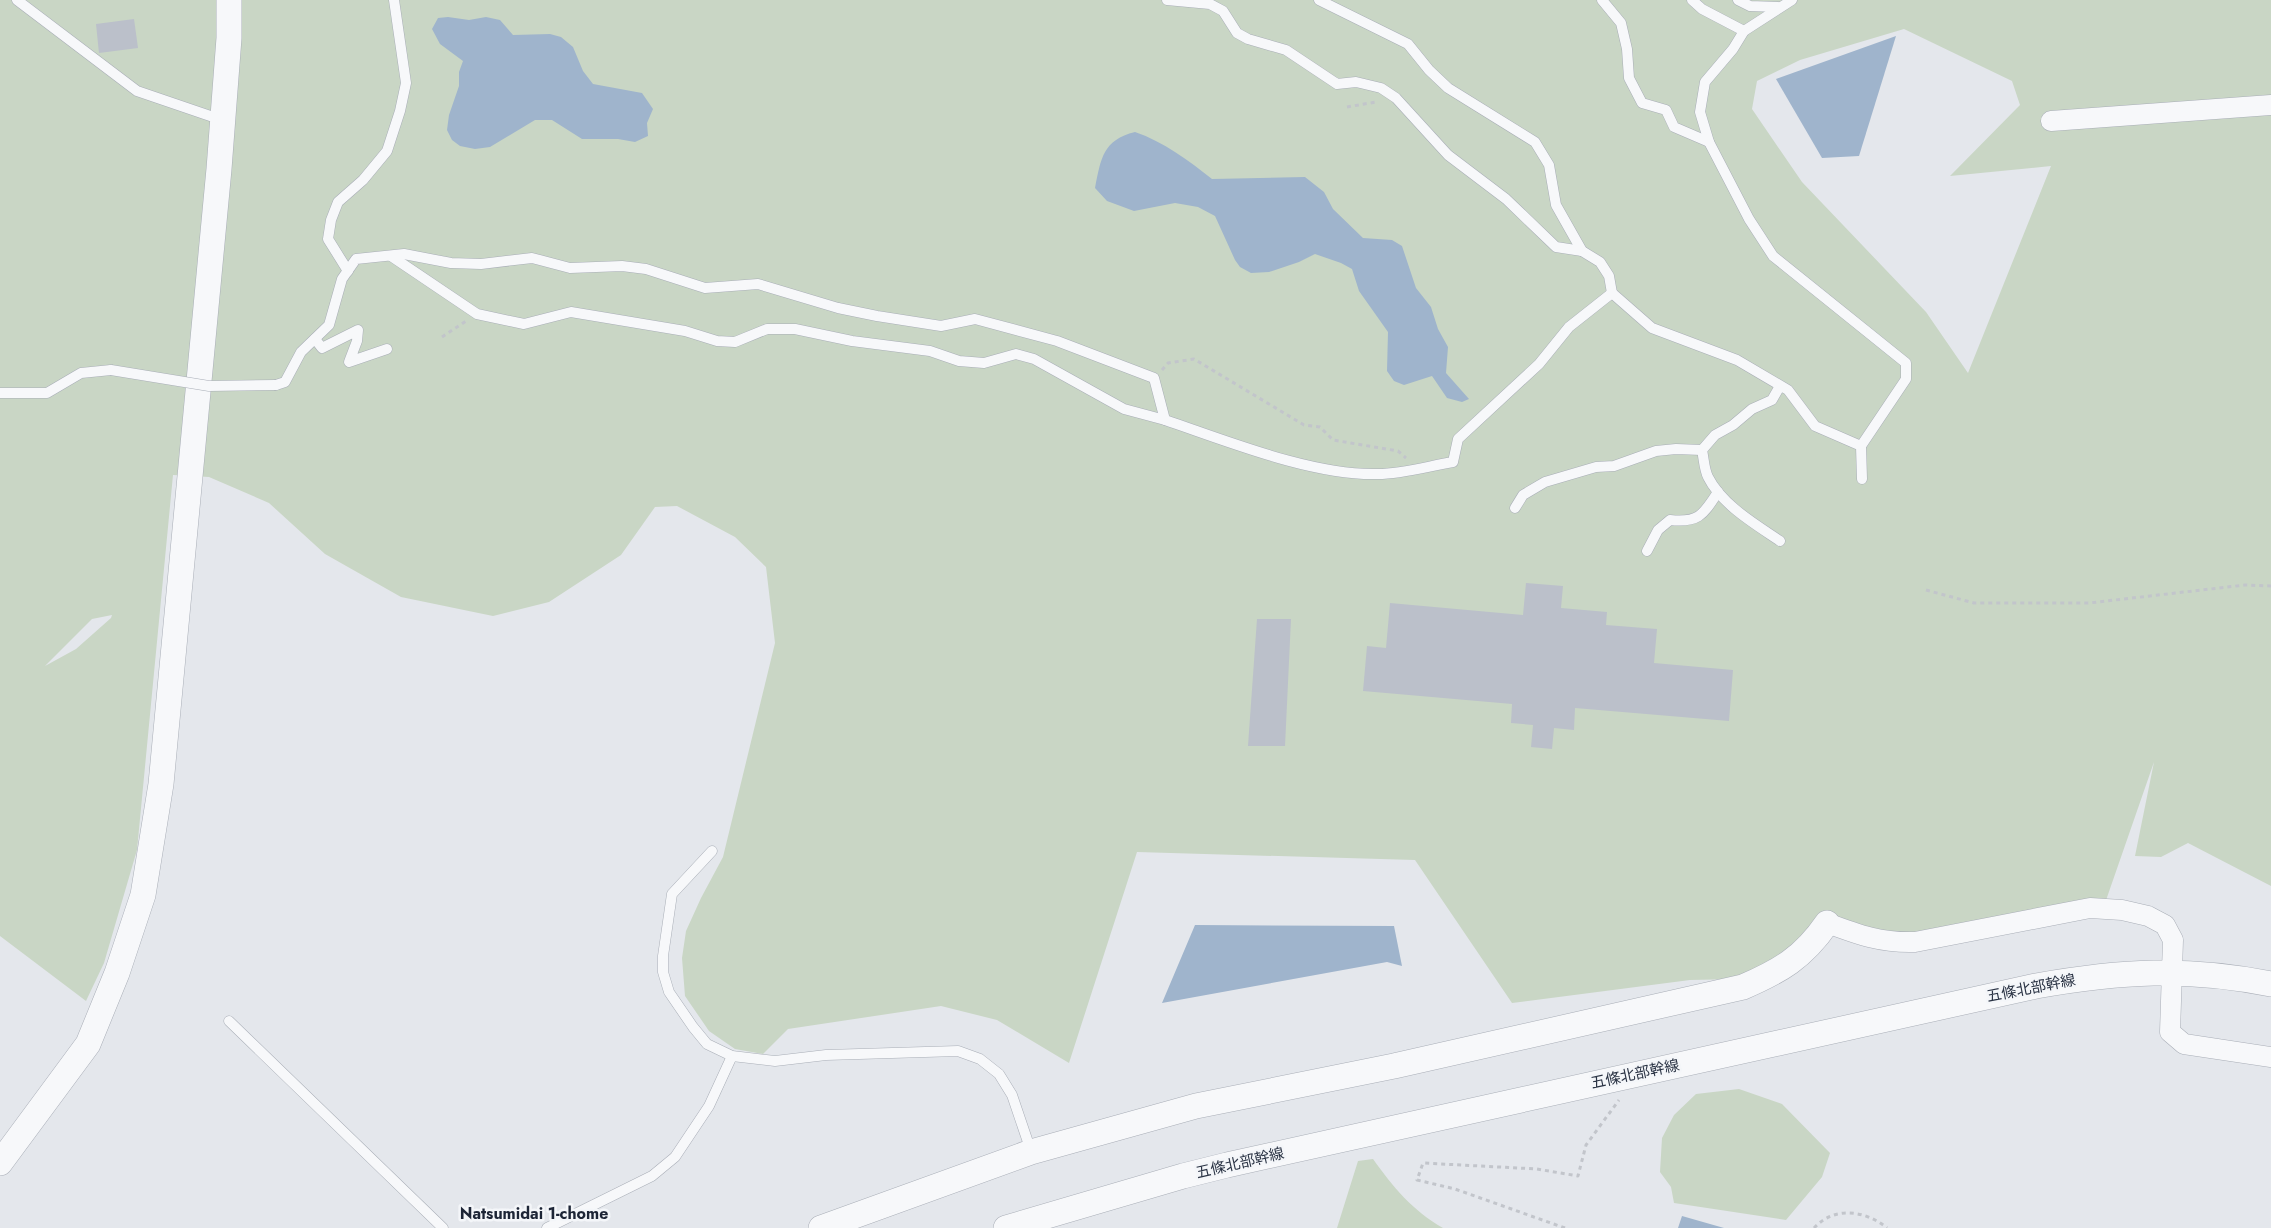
<svg xmlns="http://www.w3.org/2000/svg" width="2271" height="1228" viewBox="0 0 2271 1228" font-family="Jost,'Noto Sans JP',sans-serif">
  <style>
    .green { fill: #c9d6c5; fill-rule: evenodd }
    .water { fill: #9fb4cc }
    .building { fill: #bbc0ca }
    .lines { fill: none; stroke-linecap: round; stroke-linejoin: round }
    .service-casing { stroke: #a9aeb7; stroke-width: 11 }
    .minor-casing { stroke: #a9aeb7; stroke-width: 21 }
    .tertiary-casing { stroke: #a9aeb7; stroke-width: 26 }
    .path { stroke: #c2c5cb; stroke-width: 3; stroke-dasharray: 4 4; stroke-linecap: butt }
    .service { stroke: #f7f8fa; stroke-width: 10 }
    .minor { stroke: #f7f8fa; stroke-width: 20 }
    .tertiary { stroke: #f7f8fa; stroke-width: 25 }
    .service-bridge-casing { stroke: #a9aeb7; stroke-width: 11; stroke-linecap: butt }
    .service-bridge { stroke: #f7f8fa; stroke-width: 10 }
    .labels { text-anchor: middle; stroke-width: 5; stroke-linejoin: round; paint-order: stroke }
    .street-label { font-size: 15px; fill: #2b3445; stroke: #f4f6f9 }
    .neighbourhood-label { font-size: 16px; font-weight: bold; fill: #1d2536; stroke: #f4f6f9 }
  </style>
  <rect width="100%" height="100%" fill="#e4e7ec"/>
  <!-- green -->
  <g class="green">
    <path d="M0,0H218L219,4L242,0H2271V886L2188,843L2161,857L2135,856L2154,762L2104,906L1919,945L1840,932L1737,979L1690,980L1512,1003L1415,860L1137,852L1069,1063L997,1020L941,1006L788,1029L763,1054L735,1049L709,1031L685,996L682,958L686,931L701,898L723,857L775,643L766,567L735,537L677,506L655,507L621,555L549,602L493,616L401,597L325,554L269,503L209,477L173,475L137,850L104,963L86,1001L0,936ZM1904,29L2012,81L2020,105L1950,176L2051,166L1968,373L1926,312L1802,182L1752,109L1757,81L1800,60ZM112,615L111,618L76,649L45,666L92,619Z"/>
    <path d="M1739,1089L1782,1104L1830,1153L1822,1177L1786,1220L1674,1203L1671,1187L1660,1172L1662,1138L1674,1115L1696,1094Z"/>
    <path d="M1373,1159C1393,1187 1413,1211 1443,1228H1337L1358,1161Z"/>
  </g>
  <!-- water -->
  <g class="water">
    <path d="M448,17L469,20L486,17L500,20L513,35L550,34L561,37L573,47L583,71L593,84L642,93L653,109L647,123L648,136L635,142L618,139H582L552,120H535L490,147L475,149L460,146L452,140L447,130L449,115L459,86V72L463,61L440,44L432,29L438,18Z"/>
    <path d="M1896,36L1859,156L1822,158L1776,79Z"/>
    <path d="M1135,132C1164,142 1188,160 1212,179L1305,177L1324,192L1333,209L1363,238L1392,240L1402,246L1416,288L1431,307L1438,329L1448,347L1446,373L1469,399L1462,402L1447,398L1432,376L1404,385L1394,381L1387,371L1388,332L1359,291L1352,269L1341,263L1315,254L1299,262L1269,272L1251,273L1240,267L1235,260L1215,216L1198,207L1175,203L1134,211L1107,201L1095,188C1101,158 1103,140 1135,132Z"/>
    <path d="M1195,925L1394,926L1402,966L1387,962L1162,1003Z"/>
    <path d="M1682,1216L1724,1228H1678Z"/>
  </g>
  <!-- building -->
  <g class="building">
    <path d="M134,19L138,48L99,53L96,24Z"/>
    <path d="M1526,583L1563,586L1561,608L1607,612L1606,625L1657,629L1654,663L1733,670L1729,721L1575,708L1574,730L1554,728L1552,749L1531,747L1533,725L1511,723L1512,704L1363,691L1367,646L1386,648L1390,603L1523,615Z"/>
    <path d="M1257,619H1291L1285,746H1248Z"/>
  </g>
  <g class="lines">
    <!-- service casing -->
    <g class="service-casing">
      <g id="service">
        <path d="M17,0L137,91L222,120"/>
        <path d="M1167,0L1210,4L1223,11L1237,33L1248,39L1286,50L1337,84L1356,82L1381,88L1396,98L1448,155L1506,199L1556,247L1582,251"/>
        <path d="M1319,0L1408,44L1429,70L1448,88L1535,142L1549,165L1556,205L1582,251L1600,262L1609,276L1612,293"/>
        <path d="M1602,0L1621,23L1627,49L1629,78L1642,103L1666,110L1674,127L1709,142"/>
        <path d="M1692,0L1702,9L1744,31"/>
        <path d="M1738,0L1750,6L1778,7"/>
        <path d="M1792,0L1744,31L1733,49L1705,82L1700,112L1709,142L1749,219L1773,256L1906,363V379L1861,446"/>
        <path d="M391,256L477,314L524,324L571,312L685,331L717,341L735,342L767,329H795L852,341L930,351L959,361L984,363L1016,354L1034,359L1124,409L1165,420"/>
        <path d="M348,271L328,239L331,220L338,202L363,180L387,151L400,111L406,83L394,0"/>
        <path d="M315,339L322,348L358,330L357,341L349,362L387,349"/>
        <path d="M276,385L285,382L301,352L329,325L342,279L356,259L404,254L451,263L481,264L532,258L570,268L622,266L646,269L705,288L758,284L838,308L877,316L941,326L975,319L1057,341L1154,378L1165,420C1227,441 1313,476 1378,474C1402,474 1429,466 1453,462L1458,439L1539,364L1569,327L1612,293L1652,328L1737,360L1788,390L1815,426L1861,446L1862,479"/>
        <path d="M0,393H47L81,373L111,370"/>
        <path d="M1515,508L1523,495L1545,482L1596,467L1614,466L1656,451L1676,449L1702,450"/>
        <path d="M1780,541C1755,524 1722,505 1708,477C1704,469 1704,459 1702,450L1715,435L1733,425L1752,409L1772,400L1780,386"/>
        <path d="M1647,551L1658,530L1670,520C1699,523 1703,515 1718,492"/>
        <path d="M712,851L672,894L663,956V972L669,992L693,1027L707,1044L732,1056L775,1061L826,1055L958,1051L980,1059L999,1074L1012,1095L1031,1151"/>
        <path d="M229,1021L443,1228"/>
        <path d="M547,1228L652,1176L675,1157L709,1106L732,1056"/>
      </g>
    </g>
    <!-- minor casing -->
    <g class="minor-casing">
      <g id="minor">
        <path d="M2051,121L2271,105"/>
        <path d="M1827,923C1859,935 1881,943 1915,942L2090,908L2122,910L2148,916L2165,925L2173,940L2170,1032L2184,1044L2271,1057"/>
      </g>
    </g>
    <!-- tertiary casing -->
    <g class="tertiary-casing">
      <g id="tertiary">
        <path d="M0,1163L88,1044L117,973L143,895L161,784L219,169L229,38V0"/>
        <path d="M821,1228L1031,1152L1196,1106L1394,1066L1743,987C1780,971 1803,958 1827,923"/>
        <path d="M1006,1228L1183,1176L1227,1165L2036,986C2120,971 2187,967 2271,984"/>
      </g>
    </g>
    <!-- path -->
    <g class="path">
      <path d="M1347,107L1376,102"/>
      <path d="M442,337L466,321"/>
      <path d="M1162,370L1168,363L1194,359L1304,425L1320,427L1333,440L1398,451L1406,458"/>
      <path d="M1926,590L1974,603H2089L2245,585L2271,586"/>
      <path d="M1565,1228L1455,1189L1417,1180L1423,1163L1537,1169L1578,1176L1586,1145L1619,1100"/>
      <path d="M1814,1228C1834,1206 1865,1210 1887,1228"/>
    </g>
    <!-- service -->
    <use href="#service" class="service"/>
    <!-- minor -->
    <use href="#minor" class="minor"/>
    <!-- tertiary -->
    <use href="#tertiary" class="tertiary"/>
    <!-- service-bridge casing -->
    <g class="service-bridge-casing">
      <path id="service-bridge" d="M111,370L209,386L276,385"/>
    </g>
    <!-- service-bridge -->
    <use href="#service-bridge" class="service-bridge"/>
  </g>
  <g class="labels">
    <!-- street labels -->
    <g class="street-label">
      <text transform="translate(2031 988) rotate(-11)" y="5">五條北部幹線</text>
      <text transform="translate(1635 1074) rotate(-12)" y="5">五條北部幹線</text>
      <text transform="translate(1240 1163) rotate(-13)" y="5">五條北部幹線</text>
    </g>
    <!-- neighbourhood labels -->
    <g class="neighbourhood-label">
      <text x="534" y="1219">Natsumidai 1-chome</text>
    </g>
  </g>
</svg>
